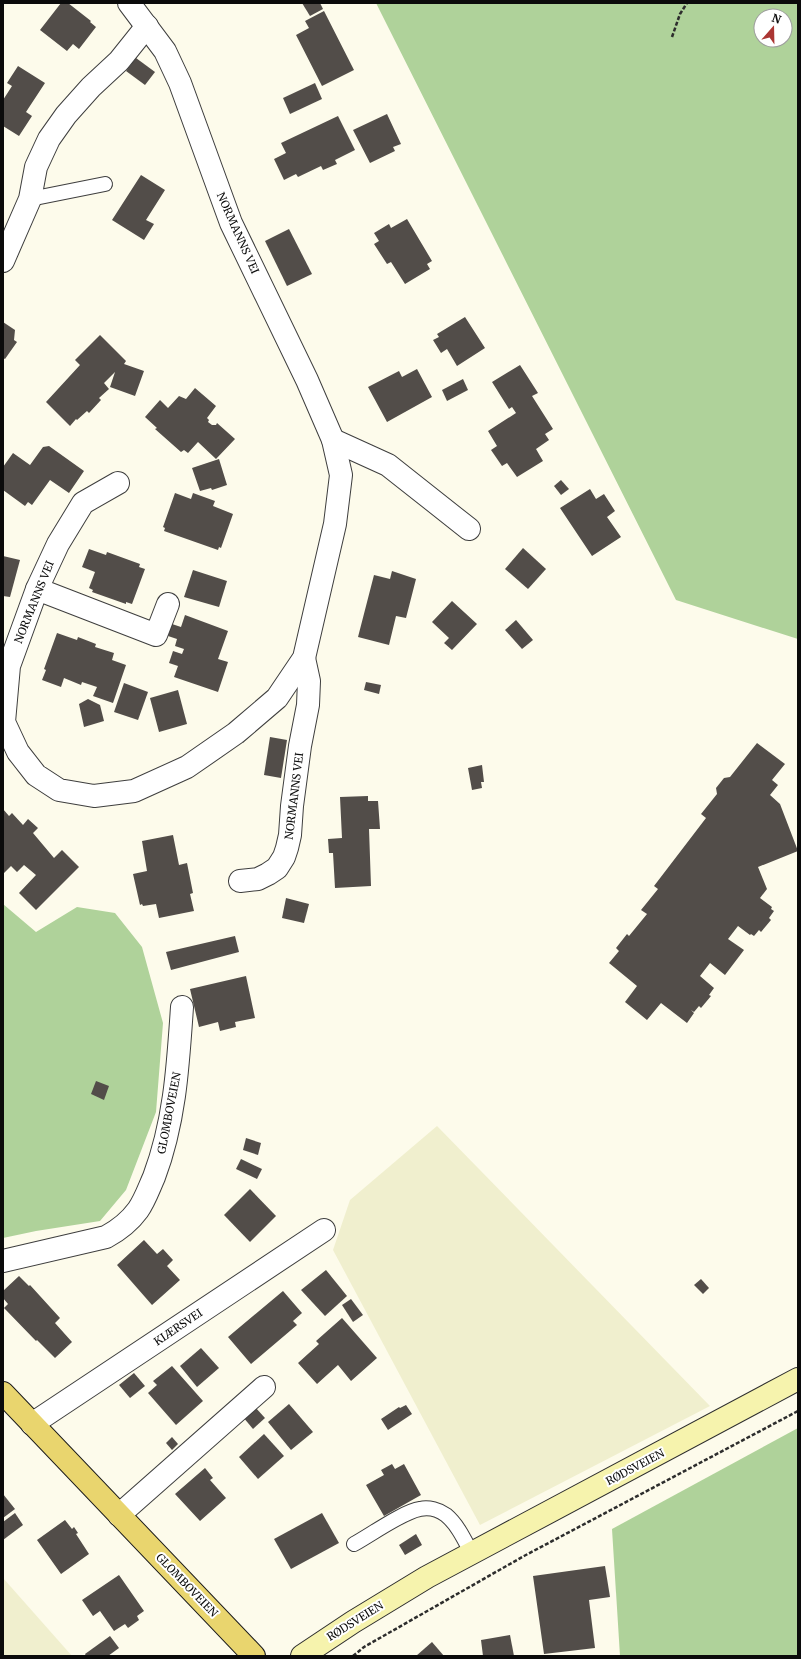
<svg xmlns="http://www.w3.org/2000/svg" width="801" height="1659" viewBox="0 0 801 1659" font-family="Merriweather,serif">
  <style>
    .farmland { fill: #f0efce }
    .forest { fill: #afd29a; fill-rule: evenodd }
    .building { fill: #524d49 }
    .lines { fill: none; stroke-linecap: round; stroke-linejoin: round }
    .lane-casing { stroke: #3e3e3e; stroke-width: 16 }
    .street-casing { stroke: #3e3e3e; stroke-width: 24 }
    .secondary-casing { stroke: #2d2d2d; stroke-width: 24 }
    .primary-casing { stroke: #1c1c1c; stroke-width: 24 }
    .path { stroke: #2d2d2d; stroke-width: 2.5; stroke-dasharray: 4 2; stroke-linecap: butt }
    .lane { stroke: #fff; stroke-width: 14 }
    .street { stroke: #fff; stroke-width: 22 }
    .secondary { stroke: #f6f3ad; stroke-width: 22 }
    .primary { stroke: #e9d56e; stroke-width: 22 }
    .labels { text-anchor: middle; stroke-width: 4; stroke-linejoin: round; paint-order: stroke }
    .street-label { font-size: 11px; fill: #0b0b0b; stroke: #fff }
  </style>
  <rect width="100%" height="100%" fill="#fdfbeb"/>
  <!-- farmland -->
  <g class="farmland">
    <path d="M437,1126L710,1406L480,1525L333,1250L350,1200Z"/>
    <path d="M3,1578L72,1656H3Z"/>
  </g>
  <!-- forest -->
  <g class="forest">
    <path d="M376,3H798V639L676,600ZM761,16H785V40H761Z"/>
    <path d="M3,904L36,932L77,907L115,913L142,947L163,1023L156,1112L126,1190L100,1221L36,1231L3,1238Z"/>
    <path d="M798,1428V1656H620L612,1529Z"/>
  </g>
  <!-- building -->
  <g class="building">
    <path d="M61,3H68L91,21L90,22L96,27L79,49L73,44L67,51L40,30Z"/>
    <path d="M302,3H320L323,9L310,16Z"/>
    <path d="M324,11L354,70L322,86L296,35L309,28L305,21Z"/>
    <path d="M136,58L155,72L145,85L126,71Z"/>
    <path d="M18,66L45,83L26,112L32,116L19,136L3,126V100L12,86L7,83Z"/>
    <path d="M315,83L322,99L290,114L283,98Z"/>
    <path d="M387,114L401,144L393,147L395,151L370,163L353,130Z"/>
    <path d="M338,116L355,150L335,160L337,164L323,170L321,166L298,177L296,174L284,180L274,159L286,153L281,143Z"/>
    <path d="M141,175L165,190L146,220L154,224L144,240L112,220Z"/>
    <path d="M407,219L432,261L427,264L430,269L405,284L391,262L387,264L374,244L379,241L374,233L389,224L391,228Z"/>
    <path d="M289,229L312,274L287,286L265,241Z"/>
    <path d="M465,317L485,348L457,366L447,349L441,353L433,340L439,337L437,334Z"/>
    <path d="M3,322L15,330L14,340L17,342L5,359L3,358Z"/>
    <path d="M100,335L126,361L124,364L144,371L135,396L110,387L115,372L104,383L109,389L99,398L101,400L89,413L87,411L77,420L76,419L70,426L46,402L80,365L75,360Z"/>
    <path d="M520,365L538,393L532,396L553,429L545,434L549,440L536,449L543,461L517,477L507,463L502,466L491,450L497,446L488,431L516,413L512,407L509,409L492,382Z"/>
    <path d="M417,369L432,397L387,422L368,387L399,371L402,377Z"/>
    <path d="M463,379L468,390L447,401L442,390Z"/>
    <path d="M195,388L216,406L207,418L209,420L208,422L212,425H216L217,423L235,439L216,459L198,442L188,453L184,450L181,452L155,429L157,428L145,417L160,400L168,408L179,396L186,399Z"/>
    <path d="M49,446L84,471L69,493L50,480L32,505L28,502L25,506L3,490V467L13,453L30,465L43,447Z"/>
    <path d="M219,459L227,485L212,490L211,488L200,491L192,468Z"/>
    <path d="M561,480L569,489L561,495L554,486Z"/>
    <path d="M590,489L596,499L604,494L615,511L607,517L621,537L592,556L560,508Z"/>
    <path d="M175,493L191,499L193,493L215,501L213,506L233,514L221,548L219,547L218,550L164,531L165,528L163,527Z"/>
    <path d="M523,548L546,569L528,589L505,569Z"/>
    <path d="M89,549L106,555L107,552L140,564L139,567L145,569L132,604L126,602V604L92,592L93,590L89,588L95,572L82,567Z"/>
    <path d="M3,556L20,560L10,597L3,596Z"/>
    <path d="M193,570L227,581L219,607L184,597Z"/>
    <path d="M392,571L416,579L406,618L396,616L389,645L358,637L374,575L390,579Z"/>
    <path d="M452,601L477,624L452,650L444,643L449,638L432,622Z"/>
    <path d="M185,615L228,631L218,659L228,662L218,692L174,677L178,666L169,663L173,651L182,654L184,649L175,646L177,639L168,636L172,624L181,627Z"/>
    <path d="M516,620L533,640L522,649L505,630Z"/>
    <path d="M57,633L77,640L78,637L96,644L95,647L114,653L112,660L126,665L113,703L93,696L97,687L82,682L81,685L64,678L61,687L42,680L46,670L44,669Z"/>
    <path d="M366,682L381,685L379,694L364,690Z"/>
    <path d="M124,683L148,692L138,720L114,712Z"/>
    <path d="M178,690L187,724L159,732L150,698Z"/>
    <path d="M88,699L100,705L104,721L84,727L79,704Z"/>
    <path d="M270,737L287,740L281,778L264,775Z"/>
    <path d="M757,743L785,764L772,780L778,785L770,795L780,804L798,851L758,867L767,889L760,898L772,907L771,909L774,911L769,918L771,920L761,932L759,930L754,936L751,934L750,935L738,926L728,939L744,950L725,975L710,963L700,976L714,988L709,995L711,996L701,1008L699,1006L694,1012L691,1010L694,1013L687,1023L661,1003L647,1020L625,1002L637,986L609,963L619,951L616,948L627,934L629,936L647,914L641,910L658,889L654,886L706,818L701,814L717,794L716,788L724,778L730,777Z"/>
    <path d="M482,765L484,782H481L482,788L472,790L468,768Z"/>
    <path d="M368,796V801H378L380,829H369L371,886L335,888L333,853H329L328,839L342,838L340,797Z"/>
    <path d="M3,809L9,816L12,813L23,825L28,819L38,828L33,833L54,858L62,850L79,867L36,910L19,893L36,875L24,865L17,872L11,866L4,873L3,872Z"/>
    <path d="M173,835L179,865L187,863L193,893L190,894L194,911L159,918L156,904L143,906L142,904L140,905L133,874L147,871L142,841Z"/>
    <path d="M286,898L309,904L304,923L282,918Z"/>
    <path d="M235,936L239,952L171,970L166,952Z"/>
    <path d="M246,976L255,1018L235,1022L236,1027L220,1031L218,1022L199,1027L190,989Z"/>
    <path d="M96,1081L109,1086L104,1100L91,1094Z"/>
    <path d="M246,1138L261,1143L258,1155L243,1150Z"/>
    <path d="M241,1159L262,1169L257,1179L236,1169Z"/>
    <path d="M250,1189L276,1216L250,1242L224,1215Z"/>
    <path d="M144,1240L157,1254L163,1249L173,1260L167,1266L180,1280L152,1305L117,1265Z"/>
    <path d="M326,1270L347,1296L325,1316L301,1290Z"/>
    <path d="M19,1276L29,1286L30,1285L60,1318L55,1323L72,1342L55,1358L37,1340L36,1341L4,1308L8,1304L3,1298V1291Z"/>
    <path d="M701,1279L709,1288L703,1294L694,1285Z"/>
    <path d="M283,1291L302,1313L293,1321L297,1325L251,1364L228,1337Z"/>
    <path d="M351,1299L363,1315L353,1322L342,1305Z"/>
    <path d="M342,1318L377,1358L351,1381L338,1365L317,1384L298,1363L319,1344L316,1341Z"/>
    <path d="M201,1348L219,1368L197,1387L180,1366Z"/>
    <path d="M172,1366L203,1401L176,1425L148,1393L157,1385L153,1381Z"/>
    <path d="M134,1373L145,1386L130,1398L119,1385Z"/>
    <path d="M289,1404L313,1432L291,1450L268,1422Z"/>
    <path d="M406,1405L412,1414L388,1430L381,1419L399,1407L400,1408Z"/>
    <path d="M255,1407L265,1418L253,1429L243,1417Z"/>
    <path d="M264,1434L284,1456L258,1479L239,1457Z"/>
    <path d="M172,1437L178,1444L172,1450L166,1443Z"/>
    <path d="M392,1464L395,1469L404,1464L421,1495L384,1516L366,1485L384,1475L381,1470Z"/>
    <path d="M205,1468L213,1478L210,1480L226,1498L200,1521L175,1494Z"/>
    <path d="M3,1494L15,1509L3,1518Z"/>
    <path d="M15,1513L23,1525L3,1540V1522Z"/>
    <path d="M322,1513L339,1543L291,1569L274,1539Z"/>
    <path d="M65,1520L72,1529L74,1527L78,1533L76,1534L89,1554L61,1574L37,1540Z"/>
    <path d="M416,1534L422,1545L405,1555L399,1545Z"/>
    <path d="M605,1566L610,1597L589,1600L595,1648L544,1654L533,1576Z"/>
    <path d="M119,1575L144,1611L137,1616L139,1620L128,1628L125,1624L114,1631L100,1611L93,1616L82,1600Z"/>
    <path d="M510,1635L514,1656H483L481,1640Z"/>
    <path d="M110,1636L119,1648L108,1656H86L85,1654Z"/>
    <path d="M432,1642L444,1656H416Z"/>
  </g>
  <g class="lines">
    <!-- lane casing -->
    <g class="lane-casing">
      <g id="lane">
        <path d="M30,199L105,184"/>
        <path d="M354,1544C369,1536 404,1511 420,1509C429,1507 439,1510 446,1515C458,1525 465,1541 472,1554"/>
      </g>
    </g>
    <!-- street casing -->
    <g class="street-casing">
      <g id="street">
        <path d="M3,261L30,199L36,167L49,139L66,115L91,87L119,61L147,26"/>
        <path d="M333,440L388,465L469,529"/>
        <path d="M118,483L83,503L58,544L37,589L9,666L4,722L18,752L36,775L59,790L94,796L134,791L187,767L236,733L277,698L304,658L335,524L341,475L333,440L307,380L231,223L180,83L165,51L129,3"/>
        <path d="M37,589L156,635L168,604"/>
        <path d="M240,881L258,879L268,874L277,868L284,857L287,848L290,835L292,806L300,746L308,705L309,681L304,658"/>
        <path d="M3,1261L106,1237C119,1230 130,1221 138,1210C145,1200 149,1188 154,1177C175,1121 178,1066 182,1007"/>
        <path d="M32,1424L324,1230"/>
        <path d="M119,1515L264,1387"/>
      </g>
    </g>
    <!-- secondary casing -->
    <g class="secondary-casing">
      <path id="secondary" d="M302,1656L353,1622L427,1577L798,1379"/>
    </g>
    <!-- primary casing -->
    <g class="primary-casing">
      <path id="primary" d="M3,1393L254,1656"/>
    </g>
    <!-- path -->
    <g class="path">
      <path d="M672,37L680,14L687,3"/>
      <path d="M353,1656L364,1647L524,1556L798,1411"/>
    </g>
    <!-- lane -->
    <use href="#lane" class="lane"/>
    <!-- street -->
    <use href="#street" class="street"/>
    <!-- secondary -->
    <use href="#secondary" class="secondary"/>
    <!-- primary -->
    <use href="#primary" class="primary"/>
  </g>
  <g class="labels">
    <!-- street labels -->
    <g class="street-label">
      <text transform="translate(238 233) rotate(66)" y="4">NORMANNS VEI</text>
      <text transform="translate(34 602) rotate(-68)" y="4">NORMANNS VEI</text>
      <text transform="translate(294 796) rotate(-83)" y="4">NORMANNS VEI</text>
      <text transform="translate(169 1113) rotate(-79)" y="4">GLOMBOVEIEN</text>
      <text transform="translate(178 1327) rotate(-34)" y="4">KIÆRSVEI</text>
      <text transform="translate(635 1467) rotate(-28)" y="4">RØDSVEIEN</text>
      <text transform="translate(187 1585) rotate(46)" y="4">GLOMBOVEIEN</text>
      <text transform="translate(355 1621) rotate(-32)" y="4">RØDSVEIEN</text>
    </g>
  </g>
  <!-- border -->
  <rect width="801" height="1659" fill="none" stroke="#0b0b0b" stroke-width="8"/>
  <!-- north arrow -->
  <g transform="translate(773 28) rotate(20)"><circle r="19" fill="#ffffff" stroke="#9d9d9d"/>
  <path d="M0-3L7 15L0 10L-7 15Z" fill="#ab3633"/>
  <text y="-6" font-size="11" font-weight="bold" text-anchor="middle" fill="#0b0b0b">N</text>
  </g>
</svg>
